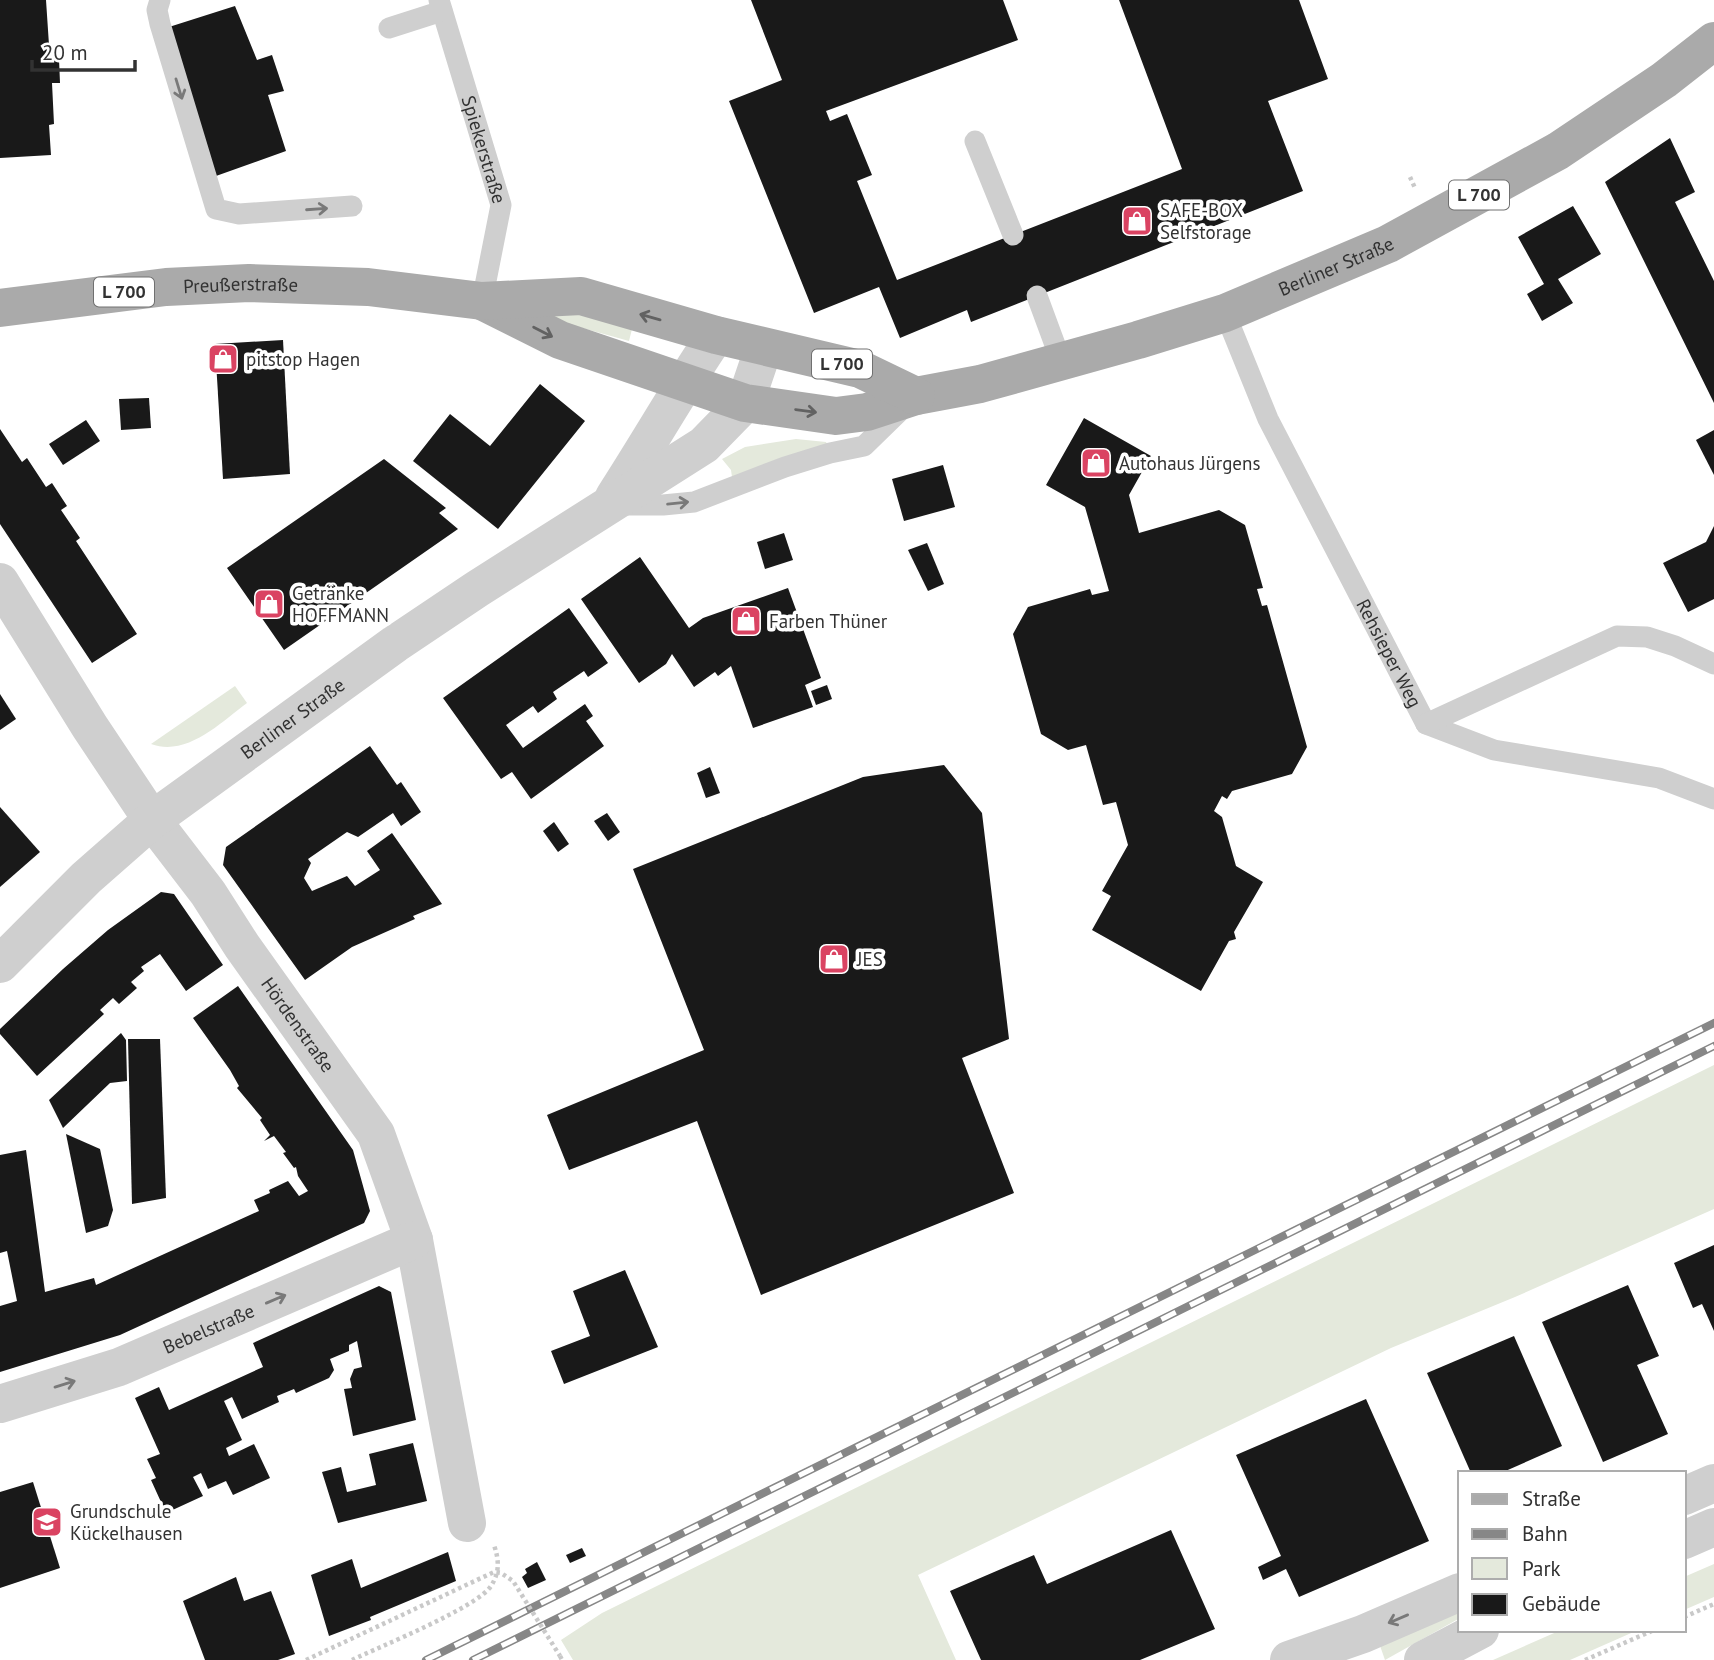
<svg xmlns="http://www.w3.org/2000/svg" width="1714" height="1660" viewBox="0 0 1714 1660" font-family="'PT Sans',sans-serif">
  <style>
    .green { fill: #e4e9dc }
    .building { fill: #191919 }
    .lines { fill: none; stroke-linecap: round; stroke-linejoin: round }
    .path { stroke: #c9c9c9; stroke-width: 4.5; stroke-dasharray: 3.5 3.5; stroke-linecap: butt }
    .service { stroke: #cfcfcf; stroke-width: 21 }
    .minor { stroke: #cfcfcf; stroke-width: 38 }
    .tertiary { stroke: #cfcfcf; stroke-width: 38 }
    .primary { stroke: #aaa; stroke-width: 38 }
    .rail-casing { stroke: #878787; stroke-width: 8 }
    .rail { stroke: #fff; stroke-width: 5; stroke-dasharray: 16; stroke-linecap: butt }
    .path-bridge { stroke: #c9c9c9; stroke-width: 4.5; stroke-dasharray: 3.5 3.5; stroke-linecap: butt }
    .oneway { stroke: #797979 }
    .oneway2 { stroke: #626262 }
    .labels { text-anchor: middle; stroke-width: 7; stroke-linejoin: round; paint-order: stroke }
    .shield { fill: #fff; stroke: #707070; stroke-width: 2 }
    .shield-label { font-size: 18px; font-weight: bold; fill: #323232 }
    .street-label { font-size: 19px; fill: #323232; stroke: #fff }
    .poi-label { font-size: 19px; fill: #323232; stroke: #fff; text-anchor: start }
  </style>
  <rect width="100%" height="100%" fill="#fff"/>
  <!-- green -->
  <g class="green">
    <path d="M562,309L632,329L629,341L557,321L554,316Z"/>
    <path d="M796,439L826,442L827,444L732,477L731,470L722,459L745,447Z"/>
    <path d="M235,686L247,703C220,723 187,757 151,744Z"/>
    <path d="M1714,1065V1209L1515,1297L1391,1348L918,1575L956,1660H573L561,1640L602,1613Z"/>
    <path d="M1714,1564V1597L1684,1610V1577Z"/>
    <path d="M1460,1604V1618L1385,1660L1378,1640Z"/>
    <path d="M1561,1630H1638L1570,1660H1493Z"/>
  </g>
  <!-- building -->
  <g class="building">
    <path d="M0,0H46L50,60L59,59L60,83H52L54,124L49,125L51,155L0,158Z"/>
    <path d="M751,0H1003L1018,40L826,111L830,121L847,114L872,175L857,181L897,280L1182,169L1119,0H1299L1328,79L1268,101L1303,191L971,322L967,310L900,338L879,287L814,313L729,101L782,80Z"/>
    <path d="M235,6L257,60L272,55L284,91L268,95L286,151L216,176L169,27Z"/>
    <path d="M1670,138L1695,192L1675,202L1714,281V403L1605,182Z"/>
    <path d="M1573,206L1601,254L1558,279L1573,303L1542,321L1527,294L1544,284L1518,237Z"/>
    <path d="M283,340L290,474L223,479L215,344Z"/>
    <path d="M540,384L585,421L498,529L413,461L450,414L490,446Z"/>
    <path d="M149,398L151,428L121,430L119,399Z"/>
    <path d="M1084,418L1151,456L1129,495L1139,533L1219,510L1245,525L1263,588L1257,589L1262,606L1267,605L1307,747L1292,774L1232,791L1227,799L1222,796L1214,811L1222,817L1236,866L1263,882L1234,932L1236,939L1229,941L1201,991L1092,930L1111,896L1102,891L1128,845L1116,802L1103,805L1086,745L1068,750L1041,734L1013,634L1028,607L1090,589L1092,595L1109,591L1085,507L1046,485Z"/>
    <path d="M86,420L100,441L63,465L49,444Z"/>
    <path d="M0,429L22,462L27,458L46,487L52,483L67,506L61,510L80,538L76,541L137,634L92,663L0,524Z"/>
    <path d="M1714,430V475L1696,440Z"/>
    <path d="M384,459L446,508L439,513L458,529L284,650L227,568Z"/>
    <path d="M943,465L955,507L904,521L892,479Z"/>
    <path d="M1714,526V599L1688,612L1663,563L1706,542Z"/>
    <path d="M784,533L793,560L765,569L757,542Z"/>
    <path d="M927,543L944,584L928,591L908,550Z"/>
    <path d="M640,557L689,628L703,618L788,588L821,678L805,685L813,707L753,728L731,666L718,676L715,672L694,687L672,654L666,664L639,683L581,599Z"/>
    <path d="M569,608L608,663L588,677L584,671L553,692L557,699L538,713L533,706L506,725L523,748L585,704L593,716L586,721L604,746L531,799L512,772L501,779L443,698Z"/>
    <path d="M827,685L832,699L816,705L811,691Z"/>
    <path d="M0,694L16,719L0,730Z"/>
    <path d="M370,746L397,785L401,782L421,812L401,826L393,813L358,837L347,832L308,859L311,863L304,878L312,891L347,876L355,886L380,870L367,851L392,833L442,904L413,916L415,919L352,947L305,980L223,865L226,847Z"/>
    <path d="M944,765L982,813L1009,1039L962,1058L1014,1193L761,1295L697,1121L569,1170L547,1115L704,1050L633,869L863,777Z"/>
    <path d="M710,767L720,793L706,798L697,773Z"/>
    <path d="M0,807L40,852L0,887Z"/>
    <path d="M607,813L620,832L608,841L594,821Z"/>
    <path d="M554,822L569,844L558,852L543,831Z"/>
    <path d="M161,892L174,894L223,965L186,991L160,954L141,967L144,971L131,982L137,988L119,1004L113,998L100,1010L104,1014L37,1076L0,1034V1029L63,969L108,930Z"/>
    <path d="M238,986L353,1150L370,1211L364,1223L120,1335L0,1372V1306L17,1301L7,1251L0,1253V1155L26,1150L45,1292L94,1278L96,1285L259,1211L254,1200L270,1193L269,1190L288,1181L299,1196L308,1191L298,1176L296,1167L294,1168L283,1153L286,1152L274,1136L264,1141L270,1135L260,1120L262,1118L237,1088L239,1086L230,1070L193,1018Z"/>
    <path d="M121,1033L126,1040L127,1081L110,1083L63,1128L49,1100Z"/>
    <path d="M128,1039H160L166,1198L132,1204Z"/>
    <path d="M66,1134L100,1149L113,1210L108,1226L86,1233Z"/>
    <path d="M1714,1245V1331L1702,1304L1693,1308L1674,1263Z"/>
    <path d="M625,1270L658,1347L564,1384L551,1351L590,1336L573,1291Z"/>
    <path d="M1628,1285L1659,1356L1637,1365L1668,1434L1603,1462L1542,1322Z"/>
    <path d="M379,1286L391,1292L416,1420L353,1436L344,1389L352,1388L350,1379L354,1369L362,1367L357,1341L349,1345V1351L330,1359L334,1370L329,1378L296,1393L294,1389L277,1396L279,1402L242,1419L232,1397L224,1401L242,1440L226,1448L229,1456L254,1444L270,1478L233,1495L226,1481L208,1489L201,1473L193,1477L203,1496L166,1513L151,1480L156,1478L147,1459L160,1454L135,1398L159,1387L169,1410L263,1367L253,1343Z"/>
    <path d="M1514,1336L1562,1446L1501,1473H1471L1427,1373Z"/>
    <path d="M1366,1399L1429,1541L1299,1597L1286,1569L1263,1580L1258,1567L1281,1556L1236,1455Z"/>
    <path d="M413,1443L427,1501L338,1523L322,1472L341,1467L347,1492L376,1485L369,1454Z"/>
    <path d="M33,1482L60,1568L0,1588V1492Z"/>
    <path d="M1171,1530L1215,1629L1140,1660H981L950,1591L1034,1555L1047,1584Z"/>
    <path d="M582,1548L586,1556L570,1563L566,1555Z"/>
    <path d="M448,1552L456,1581L370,1617L371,1620L329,1636L311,1575L352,1559L361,1588Z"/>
    <path d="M537,1562L546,1580L528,1588L522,1577L527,1573L525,1569Z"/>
    <path d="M236,1577L244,1601L271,1591L295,1654L278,1660H205L183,1601Z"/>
  </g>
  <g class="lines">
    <!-- path -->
    <g class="path">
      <path d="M1410,177L1415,188"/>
      <path d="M1684,1617L1714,1604"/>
      <path d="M560,1656L562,1660"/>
      <path d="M352,1660C379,1647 478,1607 491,1586C500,1572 499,1560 494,1545"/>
      <path d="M1585,1660L1654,1630"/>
    </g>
    <!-- service -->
    <g class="service">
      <path d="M160,0L157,10L160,24L216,209L239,214L352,206"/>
      <path id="s1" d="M439,0L501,205L482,301"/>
      <path d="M389,28L442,11"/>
      <path d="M975,141L1013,235"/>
      <path d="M1037,296L1061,361"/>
      <path id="s2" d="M1225,313L1268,419L1426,724L1494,750L1659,778L1714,799"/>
      <path d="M619,505H663L694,502L785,467L830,453L864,446L904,407"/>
      <path d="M1426,724L1617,636L1647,637L1675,646L1714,664"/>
    </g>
    <!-- minor -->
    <g class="minor">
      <path d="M614,497C649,443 680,388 716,335"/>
      <path id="s3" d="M0,582L90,727L152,820L208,893L242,946L376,1134L414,1240L467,1523"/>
      <path id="s4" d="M0,964L86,878L152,820L395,644L477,589L704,445L745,403L764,347"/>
      <path id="s5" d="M0,1404L119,1367L414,1240"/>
    </g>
    <!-- tertiary -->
    <g class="tertiary">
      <path d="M1684,1496L1714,1483"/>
      <path d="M1684,1540L1714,1527"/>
      <path d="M1289,1660L1363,1634L1460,1592"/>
      <path d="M1423,1660L1480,1630"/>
    </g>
    <!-- primary -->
    <g class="primary">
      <path id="s6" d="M482,301L560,340L745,403L836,416L867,412L916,396L980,384L1138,340L1225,313L1388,244L1558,151L1664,80L1714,41"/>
      <path id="s7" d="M0,308L166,287L249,283L368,287L482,301L581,296L716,335L860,369L916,396"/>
    </g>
    <!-- rail casing -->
    <g class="rail-casing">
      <g id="rail">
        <path d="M426,1660L1714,1023"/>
        <path d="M473,1660L1714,1046"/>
      </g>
    </g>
    <!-- rail -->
    <use href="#rail" class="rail"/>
    <!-- path-bridge -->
    <path class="path-bridge" d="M306,1660L494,1572L501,1573L513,1581L560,1656"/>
  </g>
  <!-- one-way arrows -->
  <defs><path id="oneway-shaft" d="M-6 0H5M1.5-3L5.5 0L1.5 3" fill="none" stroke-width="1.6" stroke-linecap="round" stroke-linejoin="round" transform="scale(1.75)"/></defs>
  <g class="oneway">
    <use href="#oneway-shaft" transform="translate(179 89) rotate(73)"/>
    <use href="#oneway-shaft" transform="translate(317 209) rotate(-4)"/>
    <use href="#oneway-shaft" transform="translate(678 503) rotate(-6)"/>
    <use href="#oneway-shaft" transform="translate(276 1299) rotate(-23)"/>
    <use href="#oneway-shaft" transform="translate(65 1384) rotate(-17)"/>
    <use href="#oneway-shaft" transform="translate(1398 1619) rotate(157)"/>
  </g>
  <g class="oneway2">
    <use href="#oneway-shaft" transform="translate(650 317) rotate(-164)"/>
    <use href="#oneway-shaft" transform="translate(543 332) rotate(27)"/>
    <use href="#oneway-shaft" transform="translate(806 411) rotate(8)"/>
  </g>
  <!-- icons -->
  <defs>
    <g id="shop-square" transform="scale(1.575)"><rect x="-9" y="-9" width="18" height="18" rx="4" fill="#da4362" stroke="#fff"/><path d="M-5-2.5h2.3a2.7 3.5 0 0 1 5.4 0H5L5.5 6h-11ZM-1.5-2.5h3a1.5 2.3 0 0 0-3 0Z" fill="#fff"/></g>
    <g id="school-square" transform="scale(1.575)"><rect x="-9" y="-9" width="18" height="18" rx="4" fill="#da4362" stroke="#fff"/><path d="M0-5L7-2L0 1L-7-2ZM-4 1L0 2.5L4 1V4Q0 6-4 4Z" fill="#fff"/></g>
  </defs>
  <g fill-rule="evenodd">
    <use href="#shop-square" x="1137" y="221"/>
    <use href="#shop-square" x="223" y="359"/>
    <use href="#shop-square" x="1096" y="463"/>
    <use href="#shop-square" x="269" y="604"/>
    <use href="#shop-square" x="746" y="621"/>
    <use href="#shop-square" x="834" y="959"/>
    <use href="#school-square" x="47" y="1522"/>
  </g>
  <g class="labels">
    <!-- shield labels -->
    <g class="shield">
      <rect x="1449" y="180.5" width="60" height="29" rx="5"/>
      <rect x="94" y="277.5" width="60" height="29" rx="5"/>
      <rect x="812" y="349.5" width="60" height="29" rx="5"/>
    </g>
    <g class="shield-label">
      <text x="1479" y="201">L 700</text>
      <text x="124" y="298">L 700</text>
      <text x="842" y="370">L 700</text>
    </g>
    <!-- street labels -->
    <g class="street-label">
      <text dy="7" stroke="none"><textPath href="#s1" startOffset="156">Spiekerstraße</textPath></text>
      <text dy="7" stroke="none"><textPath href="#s6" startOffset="898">Berliner Straße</textPath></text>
      <text dy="7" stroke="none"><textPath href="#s7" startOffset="242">Preußerstraße</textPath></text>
      <text dy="7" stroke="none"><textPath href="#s2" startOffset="378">Rehsieper Weg</textPath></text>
      <text dy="7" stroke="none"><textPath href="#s4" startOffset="383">Berliner Straße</textPath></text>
      <text dy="7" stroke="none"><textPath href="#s3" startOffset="534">Hördenstraße</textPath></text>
      <text dy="7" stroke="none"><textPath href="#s5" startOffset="222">Bebelstraße</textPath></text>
    </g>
    <!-- poi labels -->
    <g class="poi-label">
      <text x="1160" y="217">SAFE-BOX<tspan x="1160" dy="22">Selfstorage</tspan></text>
      <text x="246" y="366">pitstop Hagen</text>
      <text x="1119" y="470">Autohaus Jürgens</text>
      <text x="292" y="600">Getränke<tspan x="292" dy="22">HOFFMANN</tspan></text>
      <text x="769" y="628">Farben Thüner</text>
      <text x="857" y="966">JES</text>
      <text x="70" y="1518">Grundschule<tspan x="70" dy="22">Kückelhausen</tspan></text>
    </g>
  </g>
  <!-- legend -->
  <rect x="1458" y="1471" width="228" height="161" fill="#ffffff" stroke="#adadad" stroke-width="2"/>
  <rect x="1472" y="1494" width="35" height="10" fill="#aaaaaa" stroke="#adadad" stroke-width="2"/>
  <text x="1522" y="1506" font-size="21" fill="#323232">Straße</text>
  <rect x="1472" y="1529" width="35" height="10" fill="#878787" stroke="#adadad" stroke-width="2"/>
  <text x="1522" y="1541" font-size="21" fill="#323232">Bahn</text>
  <rect x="1472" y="1558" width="35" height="21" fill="#e4e9dc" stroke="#adadad" stroke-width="2"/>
  <text x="1522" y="1576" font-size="21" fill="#323232">Park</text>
  <rect x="1472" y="1594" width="35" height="21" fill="#191919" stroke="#adadad" stroke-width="2"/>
  <text x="1522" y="1611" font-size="21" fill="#323232">Gebäude</text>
  <!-- scale -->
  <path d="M32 60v10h103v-10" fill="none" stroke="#323232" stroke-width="3.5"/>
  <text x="42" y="60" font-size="21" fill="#323232" stroke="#ffffff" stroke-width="5" paint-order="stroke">20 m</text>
</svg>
